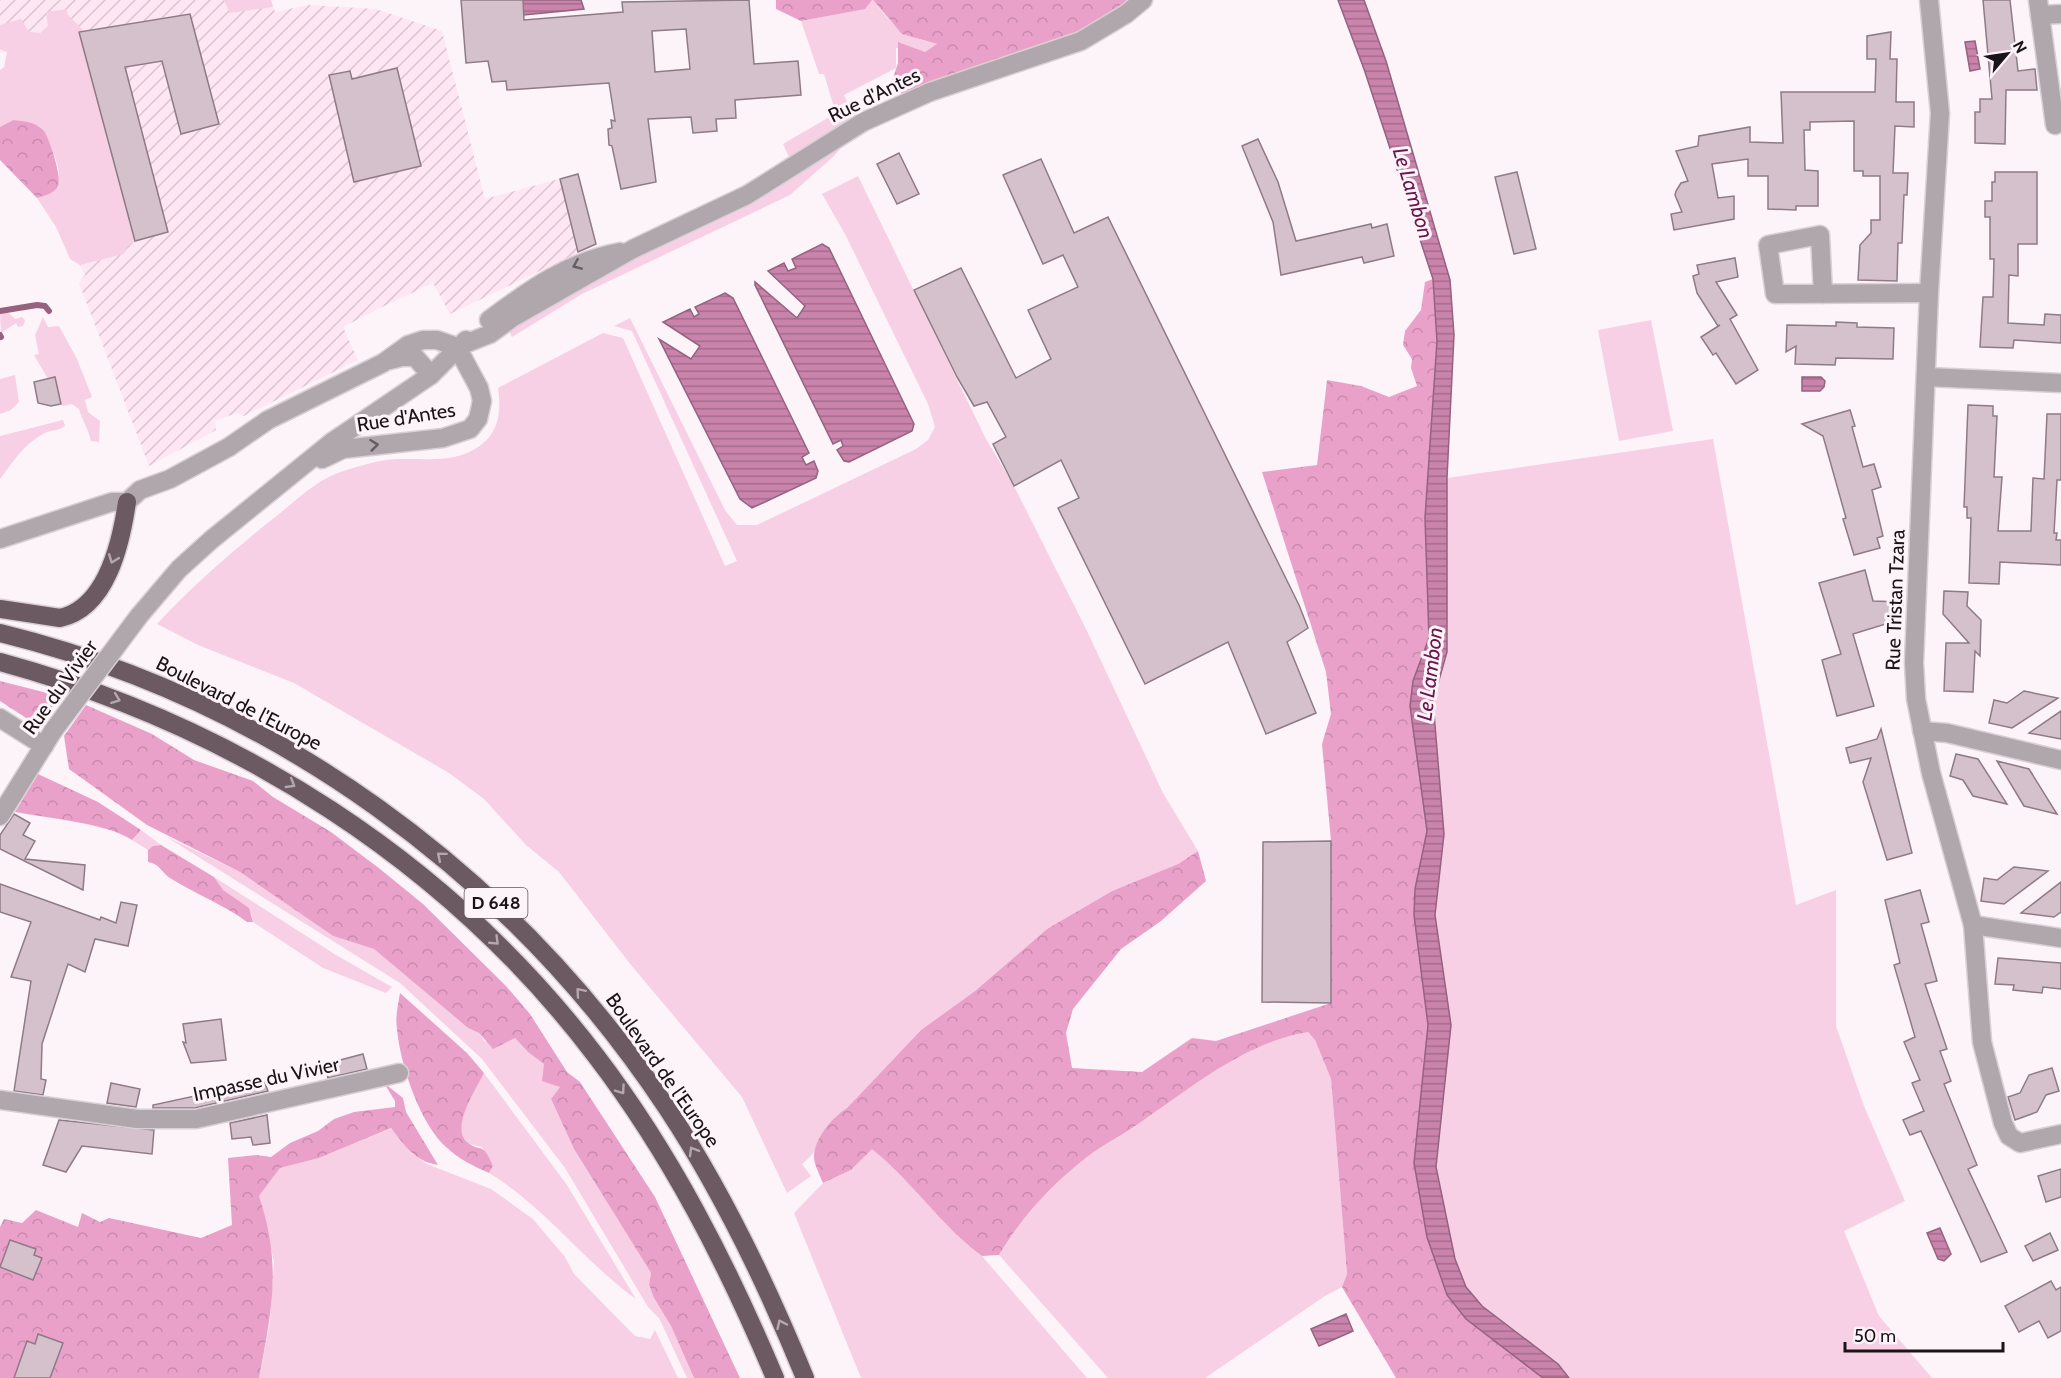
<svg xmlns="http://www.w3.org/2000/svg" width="2061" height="1378" viewBox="0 0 2061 1378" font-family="Cabin,sans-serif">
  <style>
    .industrial { fill: url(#industrial-furrows) }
    .grass { fill: #f8d0e5 }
    .forest { fill: url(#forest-crowns) }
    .water { fill: url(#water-rules); stroke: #95627f; stroke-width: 1.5 }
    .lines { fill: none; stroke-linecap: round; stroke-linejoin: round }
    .stream { stroke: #95627f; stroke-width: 6 }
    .building { fill: #d5c1cb; stroke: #8e7b85; stroke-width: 1.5; fill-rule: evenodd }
    .minor-casing { stroke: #d9d0d5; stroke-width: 21 }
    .tertiary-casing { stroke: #d9d0d5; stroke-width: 21 }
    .trunk-casing { stroke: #d9d0d5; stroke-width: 21 }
    .minor { stroke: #b0a7ac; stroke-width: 18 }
    .tertiary { stroke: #b0a7ac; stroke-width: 18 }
    .trunk { stroke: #6c5a63; stroke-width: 18 }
    .tertiary-bridge-casing { stroke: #d9d0d5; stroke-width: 21; stroke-linecap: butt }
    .tertiary-bridge { stroke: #b0a7ac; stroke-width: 18 }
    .oneway { stroke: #655d62 }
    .oneway2 { stroke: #b4a7ae }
    .labels { text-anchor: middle; stroke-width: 6; stroke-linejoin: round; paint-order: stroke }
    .shield { fill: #fdf4f9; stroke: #5e565b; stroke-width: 1.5 }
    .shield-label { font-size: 18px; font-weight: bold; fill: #1a1317 }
    .street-label { font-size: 20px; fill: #1a1317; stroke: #fdf4f9 }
    .water-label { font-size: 21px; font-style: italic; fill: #69164c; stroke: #fdf4f9 }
  </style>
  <defs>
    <pattern id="industrial-furrows" width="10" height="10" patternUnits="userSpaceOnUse" patternTransform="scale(1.5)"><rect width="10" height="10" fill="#fee6f2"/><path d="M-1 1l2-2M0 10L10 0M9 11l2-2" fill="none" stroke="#d9c4cf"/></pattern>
    <pattern id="forest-crowns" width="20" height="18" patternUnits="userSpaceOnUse" patternTransform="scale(1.5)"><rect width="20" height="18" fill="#eaa1c9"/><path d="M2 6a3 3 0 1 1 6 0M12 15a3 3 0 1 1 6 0" fill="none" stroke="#c88aac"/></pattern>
    <pattern id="water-rules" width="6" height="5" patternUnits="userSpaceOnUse" patternTransform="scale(1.5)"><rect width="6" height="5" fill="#ca84ab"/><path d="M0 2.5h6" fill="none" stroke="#a36b8a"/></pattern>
  </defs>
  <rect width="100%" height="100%" fill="#fdf4f9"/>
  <!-- industrial -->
  <path class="industrial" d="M0,0H271L275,12L308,5L376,9L442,31L485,199L578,174L596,244L450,314L433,283L378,309L343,327L358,360L244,416L238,413L215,420L216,430L149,466L79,283L85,275L80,265L123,254L80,39L0,53Z"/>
  <!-- grass -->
  <g class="grass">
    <path d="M224,0H271L273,7L230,13Z"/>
    <path d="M873,0C893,27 904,37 938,44L925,52L896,48V68L844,95L856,120L789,157L783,144L831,116L835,111L824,74H819L801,21L827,16Z"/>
    <path d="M67,9V14L84,31L79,32L135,241L127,247L124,254L80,265L70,259L56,227L37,198C74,184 55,160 44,131L13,120L0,127V70L4,67L7,52L0,49V25L21,19L29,32L41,33L48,26L46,12Z"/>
    <path d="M838,147L840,149L834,156L790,195L582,294L512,337L509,331L543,309L632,260L759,197Z"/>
    <path d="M858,176L986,439L1014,486L1087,631L1163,793L1198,851L1178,864L1112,891L1047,929L975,991L921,1030L847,1108C821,1127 823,1149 802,1164L811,1176L787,1193L742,1097L631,965L559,872L526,845L484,799L449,773L294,683L198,645L157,624C195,583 236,548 279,514C295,501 313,484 331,476C344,470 360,466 375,462C410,453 449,469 481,445C500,431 501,409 498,388L603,333L623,338L725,566L737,561L632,331L614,326L630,318L725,510L737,525H757L916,449L928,440L935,427L928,404L845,234L822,194Z"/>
    <path d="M8,312L15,319L22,317L25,320L23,326L18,327L16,323L1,333L0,313Z"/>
    <path d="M43,317L48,327L59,326L77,359L92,397L85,400L88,412L100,421L99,442L91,441C88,428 82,420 79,409L72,404L63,406L61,403L55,378L48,379L34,355L39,354L35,335Z"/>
    <path d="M1651,320L1673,431L1619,441L1598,330Z"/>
    <path d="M15,375L19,402L11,410L0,414V379Z"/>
    <path d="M63,420L65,426C58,431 50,430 43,434C22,446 14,461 0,479V436Z"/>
    <path d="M1713,439L1796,905L1836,890V1026L1864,1106L1905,1201L1844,1231L1879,1316L1932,1378H1569L1558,1364L1482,1306L1466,1287L1455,1259L1436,1167L1451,1025L1435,915L1444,834L1433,701L1447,652V478Z"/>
    <path d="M141,830L161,845L153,846L148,850L132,840Z"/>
    <path d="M165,836L240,872L333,936L374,949L468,1028L479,1033L485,1042L515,1038L528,1052L545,1064L560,1087L551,1099L574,1149L651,1273L649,1285L654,1298L671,1326L694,1378H687L659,1318L648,1307L565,1168L482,1059L400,983Z"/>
    <path d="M214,877L336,955L392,987L386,993L323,968L253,922L252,915L222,890Z"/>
    <path d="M1308,1032L1315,1040L1331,1079L1347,1274L1342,1287L1325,1296L1205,1378H1108L999,1255C1022,1216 1054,1182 1091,1154C1109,1141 1130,1131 1148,1117C1197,1082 1248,1042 1308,1032Z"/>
    <path d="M484,1073L567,1185L636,1299C583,1261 545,1207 489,1173L493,1166L482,1147C478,1146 472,1145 468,1143C448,1130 477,1087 484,1073Z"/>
    <path d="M392,1128L412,1154L427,1164L491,1189L533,1219L565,1257L574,1274L635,1336L650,1339L655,1330L678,1378H259L270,1321L274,1262L259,1196L280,1168L319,1158Z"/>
    <path d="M872,1148C912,1181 941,1226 982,1256L1087,1378H861L794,1213L823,1183L851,1170Z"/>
  </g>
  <!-- forest -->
  <g class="forest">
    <path d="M776,0H872L865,9L801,21L776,9Z"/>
    <path d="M873,0H1143L1126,14L907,100L892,81L898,63V42L925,52L937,44L902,34Z"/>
    <path d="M13,120C24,121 36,122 44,131C50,140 62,177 58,186C54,194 45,195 37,198L0,160V127Z"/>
    <path d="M1433,279L1437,341L1425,518L1429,638L1413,681L1410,706L1427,831L1415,889L1428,1025L1414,1163L1466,1319L1543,1378H1396L1342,1287L1347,1274L1331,1079L1315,1040L1308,1032C1248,1042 1197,1083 1148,1117C1130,1131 1109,1141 1091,1154C1054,1182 1022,1216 999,1255L982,1256C941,1226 912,1181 872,1149L851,1170L823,1183C820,1175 813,1163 814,1155C816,1136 832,1118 847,1108L921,1030L975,991L1047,929L1112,891L1178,864L1198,851L1206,881L1161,921L1121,949L1073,1009L1066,1033L1072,1068L1142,1072L1192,1038L1216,1041L1331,1003V841L1322,744L1331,714L1326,672L1262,472L1317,465L1327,380L1361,386L1389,397L1417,386L1411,368L1412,359L1403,345L1405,331L1421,310L1425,282Z"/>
    <path d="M0,681L59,696L40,727L0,701Z"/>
    <path d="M86,705L152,734L194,760L253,781L273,797L331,832L380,869L423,904L506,986L530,1014L567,1072L580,1082L655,1197L740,1378H694L671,1326L654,1298L649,1285L651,1273L574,1149L551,1099L560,1087L542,1081L544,1064L528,1052L515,1038L493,1049L479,1033L468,1028L374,949L333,936L240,872L147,825L69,769L64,736Z"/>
    <path d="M38,774L98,802L141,830L132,840C107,823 46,818 15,812Z"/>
    <path d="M161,845L214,877L223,890L249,908L253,922H247C223,904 195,894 170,878C161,872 160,864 148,862V850L153,846Z"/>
    <path d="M400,993L467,1053L484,1073C477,1088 450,1127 467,1142C482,1154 482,1140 493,1166L489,1173C473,1166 459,1159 446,1147C420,1124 400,1064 397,1029C395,1017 398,1005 400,993Z"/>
    <path d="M384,1083L403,1098L406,1112L438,1165C414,1161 405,1146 391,1128L319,1158L280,1168L259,1196C282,1265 272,1309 259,1378H0V1227L4,1219L22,1223L36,1210L78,1227L82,1213L100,1222L109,1218L201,1238L232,1225L228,1158L256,1155L271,1157L290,1143L318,1131L334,1119L354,1112L395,1107V1101Z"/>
  </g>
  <!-- water -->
  <g class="water">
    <path d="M492,0H581L584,9L513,16Z"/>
    <path d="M1338,0H1364L1386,61L1450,280L1454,335L1447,478V652L1433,701L1444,834L1435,915L1451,1025L1436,1167L1455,1259L1466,1287L1482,1306L1558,1364L1569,1378H1543L1466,1319L1447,1295L1427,1237L1414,1163L1428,1025L1414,915L1415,889L1427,831L1410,706L1413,681L1429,638L1425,518L1437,341L1433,279L1364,69Z"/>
    <path d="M1975,41L1980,69L1970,71L1965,42Z"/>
    <path d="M822,244L829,248L914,424L912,431L849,462L844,461L837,450L843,446L841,440L833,444L755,285V282L797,318L805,306L768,271L784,263L788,271L796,268L792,259Z"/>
    <path d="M725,293L733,298L809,453L802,457L806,465L814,461L818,471L816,478L752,508L740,499L659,339L691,359L700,346L663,322L690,309L694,317L699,314L695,307Z"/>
    <path d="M1802,377H1821L1825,381L1824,387L1820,391H1802Z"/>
    <path d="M1940,1228L1951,1254L1944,1261L1938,1259L1927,1233Z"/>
    <path d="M1346,1314L1353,1331L1319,1346L1311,1329Z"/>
  </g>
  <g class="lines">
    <!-- stream -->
    <g class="stream">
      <path d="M0,311L37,305L45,306L49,311"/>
      <path d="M0,335L1,337"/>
    </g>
  </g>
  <!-- building -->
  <g class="building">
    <path d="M461,0H523L524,20L623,12L622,2L749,0L754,64L798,61L801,95L735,100L736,118L716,119L717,131L693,133L691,117L648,119L656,182L621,189L612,146L609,145L608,129L612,128L611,120L615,121L609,83L507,90L506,81L492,82L488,61L466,63ZM686,29L690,69L655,72L652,31Z"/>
    <path d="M1983,0H2010L2018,71L2035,69L2037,90H2006L2005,144L1975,143V112H1980V99H1992Z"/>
    <path d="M190,14L219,124L181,134L162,61L125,67L168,232L135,241L79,32Z"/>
    <path d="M1891,32L1890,59H1897L1896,102H1914V127L1895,126L1893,173H1908L1907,195H1904L1902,243H1898L1897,281L1858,280L1860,245L1871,233V220H1880V176H1863V171H1854V121L1810,122V130H1804L1805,170L1818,171V206H1796V210L1768,209V176H1748V159L1712,164L1718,198L1734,196V219L1674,230L1671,214L1682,212L1675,195L1676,191L1681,183L1688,181L1676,151L1698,146L1699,136L1750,127V142L1783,143L1781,92H1875L1876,59H1867V36Z"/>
    <path d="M397,68L421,166L354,182L329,75L350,71L352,79Z"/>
    <path d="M1258,139L1278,182L1296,241L1371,224L1372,228L1387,224L1394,256L1364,263L1362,257L1281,275L1273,222L1242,146Z"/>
    <path d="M899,153L919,194L897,204L877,164Z"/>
    <path d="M1041,159L1074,233L1108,217L1299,605L1308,628L1287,642L1316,713L1266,734L1228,642L1145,684L1058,508L1079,498L1061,460L1014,486L993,444L1006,437L987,402L974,406L957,377L914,290L961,268L1016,378L1051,359L1028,310L1078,287L1063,255L1043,264L1003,175Z"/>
    <path d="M1517,172L1536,249L1514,254L1495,177Z"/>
    <path d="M1995,172H2037V244H2018V276L2009,275L2008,323L2044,325L2045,314L2061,315V343L2014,340L2013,348L1980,347L1983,297H1993L1994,259H1990V217H1985V201H1992V182H1995Z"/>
    <path d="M578,174L596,244L578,252L560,179Z"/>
    <path d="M1735,258L1738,277L1716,282L1737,315L1730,319L1758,370L1736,384L1716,353L1713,355L1701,337L1720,325L1718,326L1697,293L1693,276L1699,274L1697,265Z"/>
    <path d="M1836,322L1857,323V327L1894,328L1893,359L1836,358L1835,365L1795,364L1796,346L1786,352L1787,325L1836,326Z"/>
    <path d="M55,377L61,404L51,406L38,403L34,382Z"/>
    <path d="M1968,405L1993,406V416H1997L1994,477H2002L1998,531H2031L2033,478L2044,479L2047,414H2061V480H2057L2054,533H2057L2056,540H2061V565L2000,562L1999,584L1969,583L1971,518H1967V507H1964Z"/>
    <path d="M1850,410L1855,426L1852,427L1863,467L1874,464L1881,487L1872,490L1883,536L1877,538L1880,548L1854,555L1843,519L1846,518L1823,436L1802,424Z"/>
    <path d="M1865,570L1873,601L1903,602L1902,619L1853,634L1874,706L1837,716L1822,660L1841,654L1819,583Z"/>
    <path d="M1944,591L1968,592L1967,606L1981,620L1980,656L1975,651L1973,692L1944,691L1946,643H1969L1943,614Z"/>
    <path d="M2024,691L2058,698L2012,728L1989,723L1994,700L2007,703Z"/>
    <path d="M2061,711V739L2029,733Z"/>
    <path d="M1881,729L1912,853L1887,860L1863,782L1871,758L1850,763L1846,748L1877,739Z"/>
    <path d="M1956,754L1978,759L2007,804L1973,796L1963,780L1950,776Z"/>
    <path d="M1997,761L2029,769L2057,814L2024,806Z"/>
    <path d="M14,814L30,823L23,835L35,841L25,859L85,865L83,890L0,849V835Z"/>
    <path d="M1331,841V1003L1262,1002L1263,842Z"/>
    <path d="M2014,867L2048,871L2004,904L1981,901L1984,878L1997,880Z"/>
    <path d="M2061,882V912L2054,917L2021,913Z"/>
    <path d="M0,884L100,920L101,917L116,923L121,902L137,905L128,946L95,939L85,972L68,964L42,1044L41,1079L46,1080L43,1095L14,1091L31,981L11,977L31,922L0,912Z"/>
    <path d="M1920,890L1929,922L1921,924L1937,981L1925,984L1947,1049L1940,1051L1951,1081L1944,1084L1977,1165L1968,1169L2007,1252L1981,1262L1921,1131L1910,1135L1903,1120L1924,1111L1912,1083L1920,1080L1904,1042L1915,1037L1894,965L1900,963L1885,900Z"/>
    <path d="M1998,958L2061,963V989L2043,987L2042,993L2013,990L2014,985L1995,984Z"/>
    <path d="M221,1019L226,1060L191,1063L183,1042L186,1043L183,1024Z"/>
    <path d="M363,1054L367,1069L328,1078L325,1064Z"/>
    <path d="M2052,1068L2059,1091L2046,1095L2037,1112L2015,1120L2008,1097L2020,1093L2029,1075Z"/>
    <path d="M264,1081L268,1091L195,1108H153V1105Z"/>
    <path d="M111,1083L140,1089L136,1107L107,1103Z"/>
    <path d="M267,1115L270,1143L253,1145L251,1137L232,1139L230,1123Z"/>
    <path d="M59,1120L154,1130L152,1154L82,1146L66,1172L43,1165Z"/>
    <path d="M2061,1169V1197L2046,1202L2038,1176Z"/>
    <path d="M2050,1233L2058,1250L2033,1261L2025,1246Z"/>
    <path d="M10,1240L36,1249L34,1255L42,1258L33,1280L0,1267Z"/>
    <path d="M2051,1281L2056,1290L2061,1287V1331L2048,1338L2039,1321L2019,1332L2005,1306Z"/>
    <path d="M38,1334L63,1343L50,1378H14L27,1341L35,1344Z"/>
  </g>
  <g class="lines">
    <!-- minor casing -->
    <g class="minor-casing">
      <g id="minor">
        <path d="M1929,0L1940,113L1929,293L1914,663L1916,699L1931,773L1973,925L1982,1042L2003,1123L2009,1136L2020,1143L2061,1134"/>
        <path d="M2038,0L2040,15L2061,14"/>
        <path d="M2040,15L2055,125"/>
        <path d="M1823,294L1820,235L1768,245L1775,294L1929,293"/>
        <path d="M1926,377L2061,383"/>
        <path d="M0,539L112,502H127"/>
        <path d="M1922,731L1947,733L2061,760"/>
        <path d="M1973,925L2061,938"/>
        <path d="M0,1100L137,1119H196L399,1073"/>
      </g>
    </g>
    <!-- tertiary casing -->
    <g class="tertiary-casing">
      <g id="tertiary">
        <path d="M489,320C529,290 569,261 620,252"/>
        <path d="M457,347L490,334L512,318L633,249L747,195L863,122L930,92L1081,41L1126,14L1143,0"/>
        <path d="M390,360L402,357H415L431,375"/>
        <path d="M322,459L343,449L443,438L470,429L478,419L482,401L479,388L457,347"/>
        <path d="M127,502L140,490L170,479L229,447L268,420L383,363L408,345L423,340H437L457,347"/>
        <path d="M139,616L179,569L211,540L332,442L431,375L466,340"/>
        <path d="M0,718L44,746"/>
        <path d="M0,816L53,731"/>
      </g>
    </g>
    <!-- trunk casing -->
    <g class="trunk-casing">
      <g id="trunk">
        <path d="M0,609L60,618C107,608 121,543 127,502"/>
        <path d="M0,633C273,700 512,874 667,1108C722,1191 767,1285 805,1378"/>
        <path d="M0,662C235,726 448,861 596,1056C671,1154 727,1264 775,1378"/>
      </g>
    </g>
    <!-- minor -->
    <use href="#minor" class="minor"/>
    <!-- tertiary -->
    <use href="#tertiary" class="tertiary"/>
    <!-- trunk -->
    <use href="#trunk" class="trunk"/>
    <!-- tertiary-bridge casing -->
    <g class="tertiary-bridge-casing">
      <path id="tertiary-bridge" d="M53,731L139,616"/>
    </g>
    <!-- tertiary-bridge -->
    <use href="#tertiary-bridge" class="tertiary-bridge"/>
  </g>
  <!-- one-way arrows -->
  <defs><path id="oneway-chevron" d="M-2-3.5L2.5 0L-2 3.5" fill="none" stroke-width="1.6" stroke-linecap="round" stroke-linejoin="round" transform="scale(1.5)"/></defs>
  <g class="oneway">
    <use href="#oneway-chevron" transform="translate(577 265) rotate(157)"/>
    <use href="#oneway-chevron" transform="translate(374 445) rotate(-6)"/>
  </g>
  <g class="oneway2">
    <use href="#oneway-chevron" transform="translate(113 559) rotate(111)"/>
    <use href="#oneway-chevron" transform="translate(116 699) rotate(21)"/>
    <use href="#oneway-chevron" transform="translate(291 784) rotate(31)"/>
    <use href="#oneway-chevron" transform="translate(441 856) rotate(-140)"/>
    <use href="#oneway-chevron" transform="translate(495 941) rotate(44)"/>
    <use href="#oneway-chevron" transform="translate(580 992) rotate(-131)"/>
    <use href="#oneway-chevron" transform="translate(621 1090) rotate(55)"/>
    <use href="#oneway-chevron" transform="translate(693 1151) rotate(-120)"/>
    <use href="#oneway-chevron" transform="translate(781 1324) rotate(-115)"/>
  </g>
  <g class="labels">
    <!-- shield labels -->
    <rect class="shield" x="464.5" y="888" width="63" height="30" rx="4.5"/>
    <g class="shield-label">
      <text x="496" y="909">D 648</text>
    </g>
    <!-- street labels -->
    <g class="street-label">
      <text transform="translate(874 95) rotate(-26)" y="7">Rue d'Antes</text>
      <text transform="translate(406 417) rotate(-9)" y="7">Rue d'Antes</text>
      <text transform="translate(1895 600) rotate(-88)" y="7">Rue Tristan Tzara</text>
      <text transform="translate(60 687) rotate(-54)" y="7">Rue du Vivier</text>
      <text transform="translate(239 703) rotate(27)" y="7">Boulevard de l'Europe</text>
      <text transform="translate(663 1070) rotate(55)" y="7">Boulevard de l'Europe</text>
      <text transform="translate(266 1079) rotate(-12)" y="7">Impasse du Vivier</text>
    </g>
    <!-- water labels -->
    <g class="water-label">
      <text transform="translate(1413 193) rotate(73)" y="7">Le Lambon</text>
      <text transform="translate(1430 674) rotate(-83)" y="7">Le Lambon</text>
    </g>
  </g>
  <!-- north arrow -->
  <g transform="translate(2007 54) rotate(61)" stroke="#fdf4f9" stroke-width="4.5" paint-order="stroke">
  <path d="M0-4.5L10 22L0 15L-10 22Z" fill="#1a1317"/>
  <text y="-9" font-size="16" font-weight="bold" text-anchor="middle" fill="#1a1317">N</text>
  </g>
  <!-- scale -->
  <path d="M1845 1342v9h158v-9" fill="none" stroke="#1a1317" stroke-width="3"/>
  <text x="1854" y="1342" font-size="18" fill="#1a1317" stroke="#fdf4f9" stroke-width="4.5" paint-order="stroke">50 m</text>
</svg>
